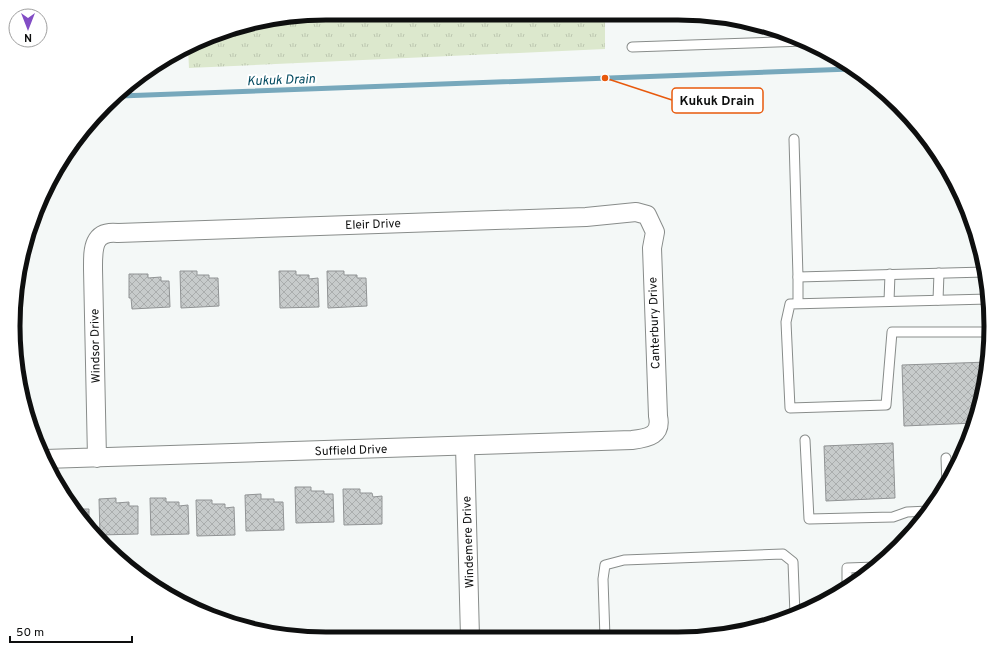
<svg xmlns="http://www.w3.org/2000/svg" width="1004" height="652" viewBox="0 0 1004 652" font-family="Overpass,sans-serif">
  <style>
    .grass { fill: url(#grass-tufts) }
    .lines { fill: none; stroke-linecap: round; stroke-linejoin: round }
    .stream { stroke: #77a8bc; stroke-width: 5 }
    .building { fill: url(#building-cross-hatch); stroke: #919495 }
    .service-casing { stroke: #888c8a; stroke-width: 11 }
    .minor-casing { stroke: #888c8a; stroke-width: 20 }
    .service { stroke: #fff; stroke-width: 9 }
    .minor { stroke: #fff; stroke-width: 18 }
    .labels { text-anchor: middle; stroke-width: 4; stroke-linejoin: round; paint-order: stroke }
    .street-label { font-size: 12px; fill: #0e0f0f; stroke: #fff }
    .water-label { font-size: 13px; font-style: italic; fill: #01495f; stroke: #fff }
    .rim { fill: none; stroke: #0e0f0f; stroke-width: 5 }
    .leader { fill: none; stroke: #e8590c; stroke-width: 1.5 }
    .callout-dot { fill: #e8590c; stroke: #fff; stroke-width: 1.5 }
    .callout { fill: #fff; stroke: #e8590c; stroke-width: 1.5 }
    .callout-label { font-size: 13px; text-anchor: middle; font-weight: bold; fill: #0e0f0f }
  </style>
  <defs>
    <pattern id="grass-tufts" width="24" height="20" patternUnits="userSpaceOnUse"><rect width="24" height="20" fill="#dce8cd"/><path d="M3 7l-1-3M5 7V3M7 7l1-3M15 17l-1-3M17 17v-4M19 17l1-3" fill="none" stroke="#bcc6af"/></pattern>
    <pattern id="building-cross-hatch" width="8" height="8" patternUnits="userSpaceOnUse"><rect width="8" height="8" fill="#c7cbcb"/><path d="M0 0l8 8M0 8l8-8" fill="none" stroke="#aaadad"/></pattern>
  </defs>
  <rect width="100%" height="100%" fill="#f4f8f7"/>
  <!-- grass -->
  <path class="grass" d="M326,13L605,15V49L189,68L188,48L226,30Z"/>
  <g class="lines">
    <!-- stream -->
    <path class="stream" d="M120,96L851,69"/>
  </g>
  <!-- building -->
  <g class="building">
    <path d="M180,271H197V275H209V278H218L219,306L181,308Z"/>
    <path d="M279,271H296V275H309V279L318,278L319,307L280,308Z"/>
    <path d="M327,271H344V275H357V278H366L367,306L328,308Z"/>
    <path d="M129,274H148V278L161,277V281H169L170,307L132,309L131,298H129Z"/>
    <path d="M988,362L975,423L904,426L902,365Z"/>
    <path d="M893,443L895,498L826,501L824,446Z"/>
    <path d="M295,487H311V491H324V494H333L334,522L296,523Z"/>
    <path d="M343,489H360V493H372L373,497L382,496V524L344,525Z"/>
    <path d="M261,494V499H274V502H283L284,530L246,531L245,495Z"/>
    <path d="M116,498V503L129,502V506H138V534L100,535L99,499Z"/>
    <path d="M150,498H166V502H179V506L188,505L189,534L151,535Z"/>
    <path d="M196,500H212V504H225V508L234,507L235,535L197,536Z"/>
    <path d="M77,509H89V524Z"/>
  </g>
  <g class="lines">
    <!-- service casing -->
    <g class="service-casing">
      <g id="service">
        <path d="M632,47L804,41"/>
        <path d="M794,139L798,277L985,272"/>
        <path d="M989,299L790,304L786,322L790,408L886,405L892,332H989"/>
        <path d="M938,300L939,273"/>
        <path d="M889,301L890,274"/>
        <path d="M798,303V277"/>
        <path d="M805,440L809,519L893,517L907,512L929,511"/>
        <path d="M946,458L947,485"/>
        <path d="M847,588V568L876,567"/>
        <path d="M605,638L603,579L605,565L624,560L783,554L793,562L795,615"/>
      </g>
    </g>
    <!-- minor casing -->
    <g class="minor-casing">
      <g id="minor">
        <path d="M465,446L470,637"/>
        <path d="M45,459L632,440C649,438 662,435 658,416L652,248L655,232L647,215L636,212L586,217L118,233C92,230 93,250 93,269L97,458"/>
      </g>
    </g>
    <!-- service -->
    <use href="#service" class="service"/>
    <!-- minor -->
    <use href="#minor" class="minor"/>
  </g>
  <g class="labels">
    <!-- street labels -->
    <g class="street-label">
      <text transform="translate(373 224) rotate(-2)" y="4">Eleir Drive</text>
      <text transform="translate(654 323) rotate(-92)" y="4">Canterbury Drive</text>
      <text transform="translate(95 346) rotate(-91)" y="4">Windsor Drive</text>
      <text transform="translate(351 450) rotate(-2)" y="4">Suffield Drive</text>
      <text transform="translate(468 542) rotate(-92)" y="4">Windemere Drive</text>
    </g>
    <!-- water labels -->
    <g class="water-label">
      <text transform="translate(281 79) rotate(-2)" y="5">Kukuk Drain</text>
    </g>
  </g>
  <!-- crop -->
  <path d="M0 0H1004V652H0ZM326 20H678A306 306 0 0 1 984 326V326A306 306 0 0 1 678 632H326A306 306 0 0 1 20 326V326A306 306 0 0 1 326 20Z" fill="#fff" fill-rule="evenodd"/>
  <path class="rim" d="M326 20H678A306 306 0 0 1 984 326V326A306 306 0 0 1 678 632H326A306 306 0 0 1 20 326V326A306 306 0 0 1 326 20Z"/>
  <!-- callouts -->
  <path class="leader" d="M605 78L672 100"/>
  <circle class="callout-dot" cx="605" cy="78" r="4"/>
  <rect class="callout" x="672" y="88" width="91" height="25" rx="4"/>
  <g class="callout-label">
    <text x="717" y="105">Kukuk Drain</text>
  </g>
  <!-- north arrow -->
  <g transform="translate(28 28) rotate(180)"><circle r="19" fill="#ffffff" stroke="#9f9f9f"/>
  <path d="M0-3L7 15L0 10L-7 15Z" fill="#824dc5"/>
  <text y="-6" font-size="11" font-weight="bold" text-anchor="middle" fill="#0e0f0f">N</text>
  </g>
  <!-- scale -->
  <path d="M10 636v6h122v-6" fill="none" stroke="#0e0f0f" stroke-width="2"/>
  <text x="16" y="636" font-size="12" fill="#0e0f0f" stroke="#ffffff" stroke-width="3" paint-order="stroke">50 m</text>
</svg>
